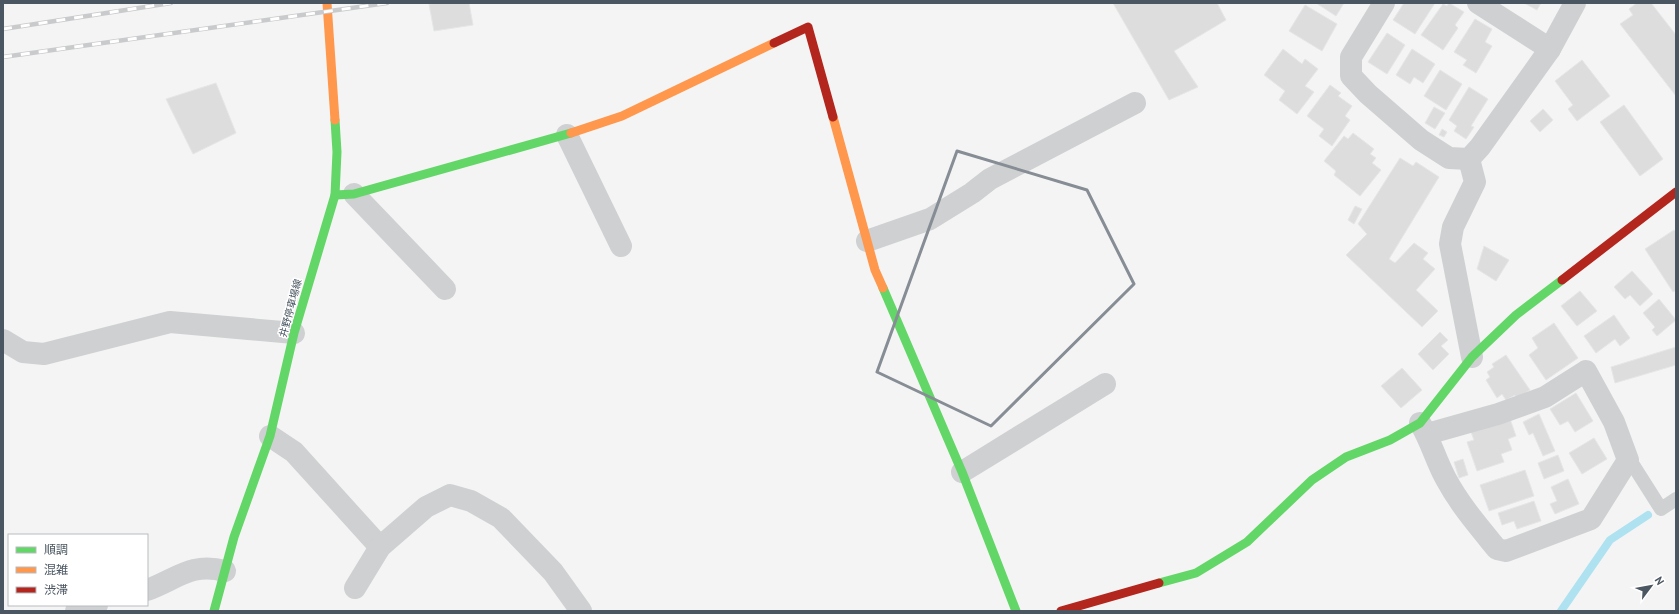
<svg xmlns="http://www.w3.org/2000/svg" width="1679" height="614" viewBox="0 0 1679 614" font-family="'PT Sans','Noto Sans JP',sans-serif">
  <style>
    .lines { fill: none; stroke-linecap: round; stroke-linejoin: round }
    .stream { stroke: #aee2f0; stroke-width: 8 }
    .building { fill: #ddddde; stroke: #e5e6e7 }
    .lane { stroke: #ced0d2; stroke-width: 14 }
    .street { stroke: #ced0d2; stroke-width: 22 }
    .fast { stroke: #63d668; stroke-width: 9 }
    .slow { stroke: #ff974d; stroke-width: 9 }
    .jam { stroke: #b3261e; stroke-width: 9 }
    .rail-casing { stroke: #c9cacc; stroke-width: 4.5 }
    .rail { stroke: #fff; stroke-width: 3; stroke-dasharray: 9; stroke-linecap: butt }
    .marked { fill: none; stroke: #868d94; stroke-width: 3; stroke-linejoin: round }
    .labels { text-anchor: middle; stroke-width: 3; stroke-linejoin: round; paint-order: stroke }
    .street-label { font-size: 10px; fill: #4a5661; stroke: #fff }
  </style>
  <rect width="100%" height="100%" fill="#f4f4f4"/>
  <g class="lines">
    <!-- stream -->
    <path class="stream" d="M1561,611L1610,540L1648,515"/>
  </g>
  <!-- building -->
  <g class="building">
    <path d="M437,3H469L473,25L434,31L429,4Z"/>
    <path d="M1113,3H1217L1226,20L1174,51L1198,87L1169,100Z"/>
    <path d="M1316,3H1344L1336,16Z"/>
    <path d="M1404,3H1435L1415,34L1393,20Z"/>
    <path d="M1449,3L1464,12L1455,25L1458,28L1443,50L1421,35L1443,4L1447,6Z"/>
    <path d="M1524,3H1541L1537,10Z"/>
    <path d="M1637,3H1651L1676,35V96L1620,24L1633,15L1629,9Z"/>
    <path d="M1305,5L1337,24L1322,51L1289,31Z"/>
    <path d="M1475,19L1492,29L1485,42L1492,46L1476,73L1463,65L1467,60L1454,52Z"/>
    <path d="M1387,33L1405,45L1387,74L1368,62Z"/>
    <path d="M1283,49L1302,64L1305,59L1318,69L1305,86L1314,92L1297,114L1279,100L1285,91L1264,75Z"/>
    <path d="M1412,49L1435,64L1423,83L1414,77L1410,84L1396,75Z"/>
    <path d="M1582,60L1610,96L1577,121L1568,109L1573,105L1555,81Z"/>
    <path d="M1440,70L1462,84L1446,110L1424,96Z"/>
    <path d="M216,83L236,133L193,154L166,99Z"/>
    <path d="M1330,85L1341,93L1338,96L1352,106L1345,116L1350,120L1332,146L1319,136L1324,129L1307,116Z"/>
    <path d="M1469,87L1488,99L1471,126L1474,127L1466,139L1454,131L1457,126L1449,120Z"/>
    <path d="M1624,105L1663,159L1640,176L1600,122Z"/>
    <path d="M1434,107L1445,113L1435,129L1425,123Z"/>
    <path d="M1543,109L1553,120L1540,132L1530,121Z"/>
    <path d="M1442,129L1447,132L1444,137L1439,135Z"/>
    <path d="M1353,133L1374,149L1370,154L1376,158L1372,163L1381,170L1360,196L1334,175L1336,171L1324,161L1344,136L1348,139Z"/>
    <path d="M1400,158L1413,166L1416,162L1439,177L1389,259L1395,263L1414,243L1428,253L1423,259L1435,269L1416,290L1438,311L1422,327L1346,255L1367,234L1358,224Z"/>
    <path d="M1355,206L1362,209L1354,224L1348,220Z"/>
    <path d="M1674,230L1676,232V290L1673,292L1645,249Z"/>
    <path d="M1484,246L1509,260L1496,281L1477,269Z"/>
    <path d="M1632,271L1653,294L1640,306L1630,295L1625,299L1614,287Z"/>
    <path d="M1580,291L1597,311L1577,326L1561,306Z"/>
    <path d="M1659,299L1676,320L1657,336L1652,330L1655,327L1643,313Z"/>
    <path d="M1614,315L1630,338L1620,346L1615,339L1596,353L1584,336Z"/>
    <path d="M1554,323L1578,358L1546,380L1529,355L1538,348L1532,338Z"/>
    <path d="M1440,332L1448,340L1441,346L1449,354L1433,370L1418,354Z"/>
    <path d="M1676,347V365L1615,383L1611,367Z"/>
    <path d="M1506,355L1530,390L1517,398L1515,395L1506,400L1502,394L1497,398L1486,380L1490,377L1487,372L1494,367L1492,364Z"/>
    <path d="M1402,368L1422,390L1401,408L1381,386Z"/>
    <path d="M1576,393L1593,421L1575,432L1568,421L1560,425L1550,409Z"/>
    <path d="M1539,414L1555,451L1543,456L1533,433L1529,435L1523,422Z"/>
    <path d="M1510,419L1516,436L1508,439L1512,450L1501,454L1504,462L1477,471L1467,442L1474,440L1471,432Z"/>
    <path d="M1594,438L1607,459L1582,474L1569,453Z"/>
    <path d="M1558,455L1564,471L1544,479L1538,463Z"/>
    <path d="M1463,459L1468,475L1459,478L1454,462Z"/>
    <path d="M1525,470L1534,496L1489,511L1480,485Z"/>
    <path d="M1568,479L1579,504L1555,514L1550,504L1557,501L1551,487Z"/>
    <path d="M1534,501L1541,521L1517,529L1514,521L1502,525L1498,513Z"/>
  </g>
  <g class="lines">
    <!-- lane -->
    <path class="lane" d="M1628,457L1661,509L1676,499"/>
    <!-- street -->
    <g class="street">
      <path d="M1384,3L1351,57V76L1368,94L1421,140L1449,158L1469,159L1480,147L1550,49L1575,3"/>
      <path d="M1478,3L1550,49"/>
      <path d="M567,135L621,246"/>
      <path d="M1469,159L1475,182L1453,227L1450,244L1472,357"/>
      <path d="M354,194L445,289"/>
      <path d="M867,241L930,219L972,193L990,179L1135,103"/>
      <path d="M3,340L23,352L44,354L170,322L294,333"/>
      <path d="M1420,423C1431,441 1436,461 1446,479C1460,505 1479,527 1497,549L1506,551L1591,519L1628,460L1614,422L1586,371L1545,397L1498,414L1427,434"/>
      <path d="M270,436L294,452L380,547"/>
      <path d="M962,472L1105,384"/>
      <path d="M355,588L380,547L426,507L450,495L471,501L501,518L553,572L581,611"/>
      <path d="M147,590C177,579 191,562 225,571"/>
      <path d="M76,611L97,605"/>
    </g>
    <!-- fast -->
    <g class="fast">
      <path d="M335,195L354,194L571,133"/>
      <path d="M883,288L962,472L1016,611"/>
      <path d="M1159,583L1196,573L1247,542L1312,480L1346,457L1390,440L1420,423L1472,357L1516,315L1562,280"/>
      <path d="M214,611L234,537L270,436L294,333L335,195L337,152L335,120"/>
    </g>
    <!-- slow -->
    <g class="slow">
      <path d="M327,3L335,120"/>
      <path d="M833,117L875,270L883,288"/>
      <path d="M571,133L622,116L774,43"/>
    </g>
    <!-- jam -->
    <g class="jam">
      <path d="M774,43L808,27L833,117"/>
      <path d="M1562,280L1676,192"/>
      <path d="M1061,611L1159,583"/>
    </g>
    <!-- rail casing -->
    <g class="rail-casing">
      <g id="rail">
        <path d="M3,29L171,3"/>
        <path d="M3,57L387,3"/>
      </g>
    </g>
    <!-- rail -->
    <use href="#rail" class="rail"/>
  </g>
  <!-- marked area -->
  <path class="marked" d="M957,151L1087,190L1134,284L991,426L877,372Z"/>
  <g class="labels">
    <!-- street labels -->
    <g class="street-label">
      <text transform="translate(290 308) rotate(-75)" y="4">井野停車場線</text>
    </g>
  </g>
  <!-- border -->
  <rect width="1679" height="614" fill="none" stroke="#4a5661" stroke-width="8"/>
  <!-- legend -->
  <rect x="8" y="534" width="140" height="72" fill="#ffffff" stroke="#b7bbc0"/>
  <rect x="16" y="547" width="20" height="6" fill="#63d668" stroke="#b7bbc0"/>
  <text x="44" y="554" font-size="12" fill="#4a5661">順調</text>
  <rect x="16" y="567" width="20" height="6" fill="#ff974d" stroke="#b7bbc0"/>
  <text x="44" y="574" font-size="12" fill="#4a5661">混雑</text>
  <rect x="16" y="587" width="20" height="6" fill="#b3261e" stroke="#b7bbc0"/>
  <text x="44" y="594" font-size="12" fill="#4a5661">渋滞</text>
  <!-- north arrow -->
  <g transform="translate(1651 586) rotate(58)" stroke="#ffffff" stroke-width="3" paint-order="stroke">
  <path d="M0-3L7 15L0 10L-7 15Z" fill="#4a5661"/>
  <text y="-6" font-size="11" font-weight="bold" text-anchor="middle" fill="#4a5661">N</text>
  </g>
</svg>
